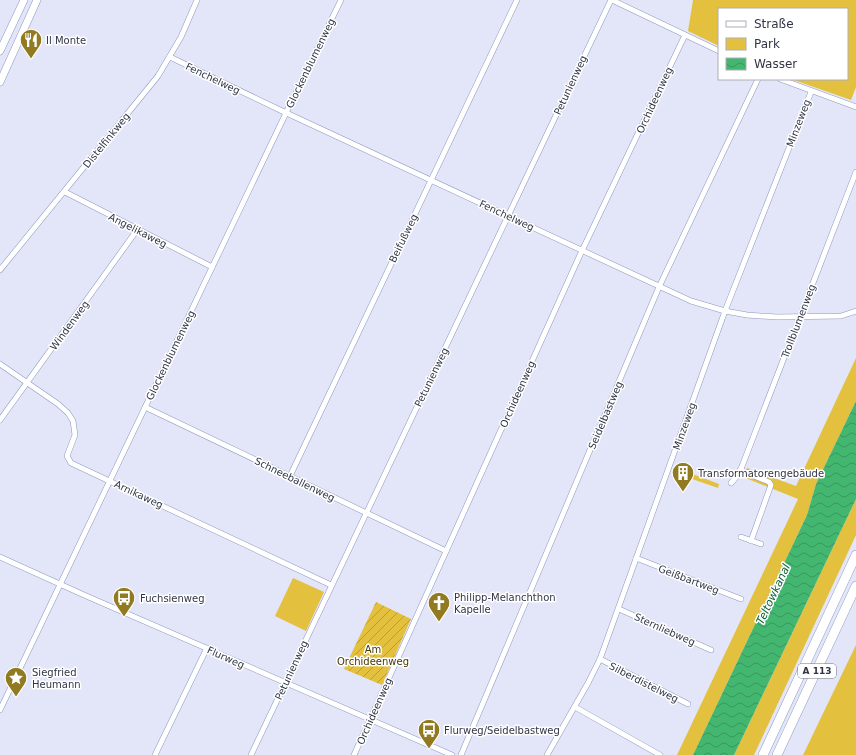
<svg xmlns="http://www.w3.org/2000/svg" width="856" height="755" viewBox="0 0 856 755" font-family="'DejaVu Sans',sans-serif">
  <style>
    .green { fill: #e4c03f }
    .garden { fill: url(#garden-furrows) }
    .water { fill: url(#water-waves) }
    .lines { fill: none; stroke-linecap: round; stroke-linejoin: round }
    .street-casing { stroke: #8e98c0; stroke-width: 6 }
    .secondary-casing { stroke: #8e98c0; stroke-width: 8 }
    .highway-casing { stroke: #8e98c0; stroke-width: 10 }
    .street { stroke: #fff; stroke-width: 5 }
    .secondary { stroke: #fff; stroke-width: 7 }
    .highway { stroke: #fff; stroke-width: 9 }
    .labels { text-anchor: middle; stroke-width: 3; stroke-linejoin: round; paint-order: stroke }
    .shield { fill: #fff; stroke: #6f727e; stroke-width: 1 }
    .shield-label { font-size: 9px; font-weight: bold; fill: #313546 }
    .poi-label { font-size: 10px; fill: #313546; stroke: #fff; text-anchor: start }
    .street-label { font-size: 10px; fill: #313546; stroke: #fff }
    .park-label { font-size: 10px; fill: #463800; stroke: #fff }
    .water-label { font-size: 11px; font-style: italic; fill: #0c6234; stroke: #fff }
  </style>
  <defs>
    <pattern id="garden-furrows" width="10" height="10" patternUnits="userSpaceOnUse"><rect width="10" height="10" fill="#e4c03f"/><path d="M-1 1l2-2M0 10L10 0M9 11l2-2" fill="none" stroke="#b99d37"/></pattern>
    <pattern id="water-waves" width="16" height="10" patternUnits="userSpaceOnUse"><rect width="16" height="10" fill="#43b770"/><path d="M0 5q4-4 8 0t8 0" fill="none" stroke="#39965e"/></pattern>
  </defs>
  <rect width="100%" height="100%" fill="#e2e6f8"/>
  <!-- green -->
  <g class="green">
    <path d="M693,0H856V87L851,100L791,79H847V9H719V46L688,31Z"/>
    <path d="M856,358V401L816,484L807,515L693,755H677L798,499L743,477L747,468L796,486Z"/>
    <path d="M674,467L719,484L718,488L672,472Z"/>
    <path d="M856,499V535L754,755H734Z"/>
    <path d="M293,578L324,592L306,631L275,616Z"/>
    <path d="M856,645V755H803Z"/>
  </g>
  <!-- garden -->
  <path class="garden" d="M376,602L411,619L382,685L344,669Z"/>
  <!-- water -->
  <path class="water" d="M856,401V499L735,753L734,755H693L807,515L816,484Z"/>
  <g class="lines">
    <!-- street casing -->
    <g class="street-casing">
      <g id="street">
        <path d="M612,0L719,51"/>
        <path d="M170,57L280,110L691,301L725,311L747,315L777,317L841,316L856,311"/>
        <path d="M780,79L856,107"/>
        <path d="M65,192L212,267"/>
        <path d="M0,270L158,76L181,37L197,0"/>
        <path d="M0,364L58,404L68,413L73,421L75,435L67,456L71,463L331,585"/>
        <path d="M145,407L446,551"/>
        <path d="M0,420L137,230"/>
        <path d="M740,470L769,482L771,485L751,541"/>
        <path d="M290,476L517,0"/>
        <path d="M731,483L739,474L856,172"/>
        <path d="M741,537L761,544"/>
        <path d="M0,557L84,595L452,755"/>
        <path d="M636,558L741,599"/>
        <path d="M619,609L711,650"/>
        <path d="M600,659L688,704"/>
        <path d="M575,707L660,755"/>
        <path d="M0,710L286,113L341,0"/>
        <path d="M155,755L207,648"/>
        <path d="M251,755L611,0"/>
        <path d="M354,755L580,255L685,35"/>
        <path d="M461,755L659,287L758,79"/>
        <path d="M547,755L588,683L600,659L725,311L811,92"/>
      </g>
    </g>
    <!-- secondary casing -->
    <g class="secondary-casing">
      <g id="secondary">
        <path d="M0,51L24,0"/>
        <path d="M0,82L37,0"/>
      </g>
    </g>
    <!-- highway casing -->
    <g class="highway-casing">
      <g id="highway">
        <path d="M763,755L856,555"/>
        <path d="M777,755L856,586"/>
      </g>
    </g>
    <!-- street -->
    <use href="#street" class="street"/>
    <!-- secondary -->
    <use href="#secondary" class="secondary"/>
    <!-- highway -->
    <use href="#highway" class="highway"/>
  </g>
  <!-- icons -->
  <defs>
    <g id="restaurant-pin" transform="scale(1.15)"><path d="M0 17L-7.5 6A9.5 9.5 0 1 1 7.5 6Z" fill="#927a21" stroke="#fff"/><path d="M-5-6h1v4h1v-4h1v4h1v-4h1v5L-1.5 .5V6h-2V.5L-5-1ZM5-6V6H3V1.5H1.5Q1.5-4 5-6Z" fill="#fff"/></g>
    <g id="building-pin" transform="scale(1.15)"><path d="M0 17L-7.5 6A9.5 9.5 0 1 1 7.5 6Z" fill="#927a21" stroke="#fff"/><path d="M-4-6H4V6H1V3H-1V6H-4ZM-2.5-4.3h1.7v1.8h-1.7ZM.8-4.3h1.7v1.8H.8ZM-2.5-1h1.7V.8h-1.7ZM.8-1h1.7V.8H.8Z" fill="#fff"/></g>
    <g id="bus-pin" transform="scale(1.15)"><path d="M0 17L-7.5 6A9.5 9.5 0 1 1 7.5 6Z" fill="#927a21" stroke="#fff"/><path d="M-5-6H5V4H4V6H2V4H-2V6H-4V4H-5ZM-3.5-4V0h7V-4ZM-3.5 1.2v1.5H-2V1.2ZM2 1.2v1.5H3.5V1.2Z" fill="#fff"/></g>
    <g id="church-pin" transform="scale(1.15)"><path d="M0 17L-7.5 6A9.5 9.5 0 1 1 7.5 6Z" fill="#927a21" stroke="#fff"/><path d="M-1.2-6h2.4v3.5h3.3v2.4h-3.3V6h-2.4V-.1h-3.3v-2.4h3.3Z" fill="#fff"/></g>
    <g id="sight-pin" transform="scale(1.15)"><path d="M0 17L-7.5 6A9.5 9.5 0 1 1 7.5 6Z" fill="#927a21" stroke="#fff"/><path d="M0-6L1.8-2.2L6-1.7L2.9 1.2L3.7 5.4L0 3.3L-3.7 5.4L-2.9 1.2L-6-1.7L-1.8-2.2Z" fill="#fff"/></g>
  </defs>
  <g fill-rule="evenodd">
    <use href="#restaurant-pin" x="31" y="40"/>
    <use href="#building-pin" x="683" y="473"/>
    <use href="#bus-pin" x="124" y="598"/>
    <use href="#church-pin" x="439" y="603"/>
    <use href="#sight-pin" x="16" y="678"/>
    <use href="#bus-pin" x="429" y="730"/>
  </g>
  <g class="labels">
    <!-- shield labels -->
    <rect class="shield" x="798" y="664" width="38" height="14" rx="3"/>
    <g class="shield-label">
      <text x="817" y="674">A 113</text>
    </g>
    <!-- poi labels -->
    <g class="poi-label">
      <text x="46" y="44">Il Monte</text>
      <text x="698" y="477">Transformatorengebäude</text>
      <text x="454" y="601">Philipp-Melanchthon<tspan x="454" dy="12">Kapelle</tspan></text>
      <text x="140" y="602">Fuchsienweg</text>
      <text x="32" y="676">Siegfried<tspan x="32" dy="12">Heumann</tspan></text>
      <text x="444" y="734">Flurweg/Seidelbastweg</text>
    </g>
    <!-- street labels -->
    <g class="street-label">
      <text transform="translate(310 63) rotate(-64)" y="4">Glockenblumenweg</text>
      <text transform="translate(213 78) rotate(26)" y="4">Fenchelweg</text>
      <text transform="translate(570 85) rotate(-65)" y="4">Petunienweg</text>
      <text transform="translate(654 100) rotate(-65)" y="4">Orchideenweg</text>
      <text transform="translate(798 123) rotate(-69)" y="4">Minzeweg</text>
      <text transform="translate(106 140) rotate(-51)" y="4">Distelfinkweg</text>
      <text transform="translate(507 215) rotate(25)" y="4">Fenchelweg</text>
      <text transform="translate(138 230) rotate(27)" y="4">Angelikaweg</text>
      <text transform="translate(403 238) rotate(-64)" y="4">Beifußweg</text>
      <text transform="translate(798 321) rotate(-69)" y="4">Trollblumenweg</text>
      <text transform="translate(69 325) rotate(-54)" y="4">Windenweg</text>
      <text transform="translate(170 355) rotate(-64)" y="4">Glockenblumenweg</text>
      <text transform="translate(431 377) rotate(-64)" y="4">Petunienweg</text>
      <text transform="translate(517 394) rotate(-66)" y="4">Orchideenweg</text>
      <text transform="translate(605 415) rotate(-67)" y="4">Seidelbastweg</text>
      <text transform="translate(684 426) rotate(-70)" y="4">Minzeweg</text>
      <text transform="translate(295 479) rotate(26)" y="4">Schneeballenweg</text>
      <text transform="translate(139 494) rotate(25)" y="4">Arnikaweg</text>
      <text transform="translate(689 579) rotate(21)" y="4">Geißbartweg</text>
      <text transform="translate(665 629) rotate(24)" y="4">Sternliebweg</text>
      <text transform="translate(226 657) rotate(24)" y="4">Flurweg</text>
      <text transform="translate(291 670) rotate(-65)" y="4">Petunienweg</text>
      <text transform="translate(644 682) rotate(27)" y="4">Silberdistelweg</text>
      <text transform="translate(374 711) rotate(-66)" y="4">Orchideenweg</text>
    </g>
    <!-- park labels -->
    <g class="park-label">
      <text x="373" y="653">Am<tspan x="373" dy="12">Orchideenweg</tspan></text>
    </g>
    <!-- water labels -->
    <g class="water-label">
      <text transform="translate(773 594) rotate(-65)" y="4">Teltowkanal</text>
    </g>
  </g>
  <!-- legend -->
  <rect x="718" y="8" width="130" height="72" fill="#ffffff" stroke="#adaeb5"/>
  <rect x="726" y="21" width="20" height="6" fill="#ffffff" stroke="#adaeb5"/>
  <text x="754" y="28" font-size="12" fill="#313546">Straße</text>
  <rect x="726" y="38" width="20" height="12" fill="#e4c03f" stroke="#adaeb5"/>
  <text x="754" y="48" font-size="12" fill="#313546">Park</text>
  <rect x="726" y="58" width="20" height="12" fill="url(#water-waves)" stroke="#adaeb5"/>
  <text x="754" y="68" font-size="12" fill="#313546">Wasser</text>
</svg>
